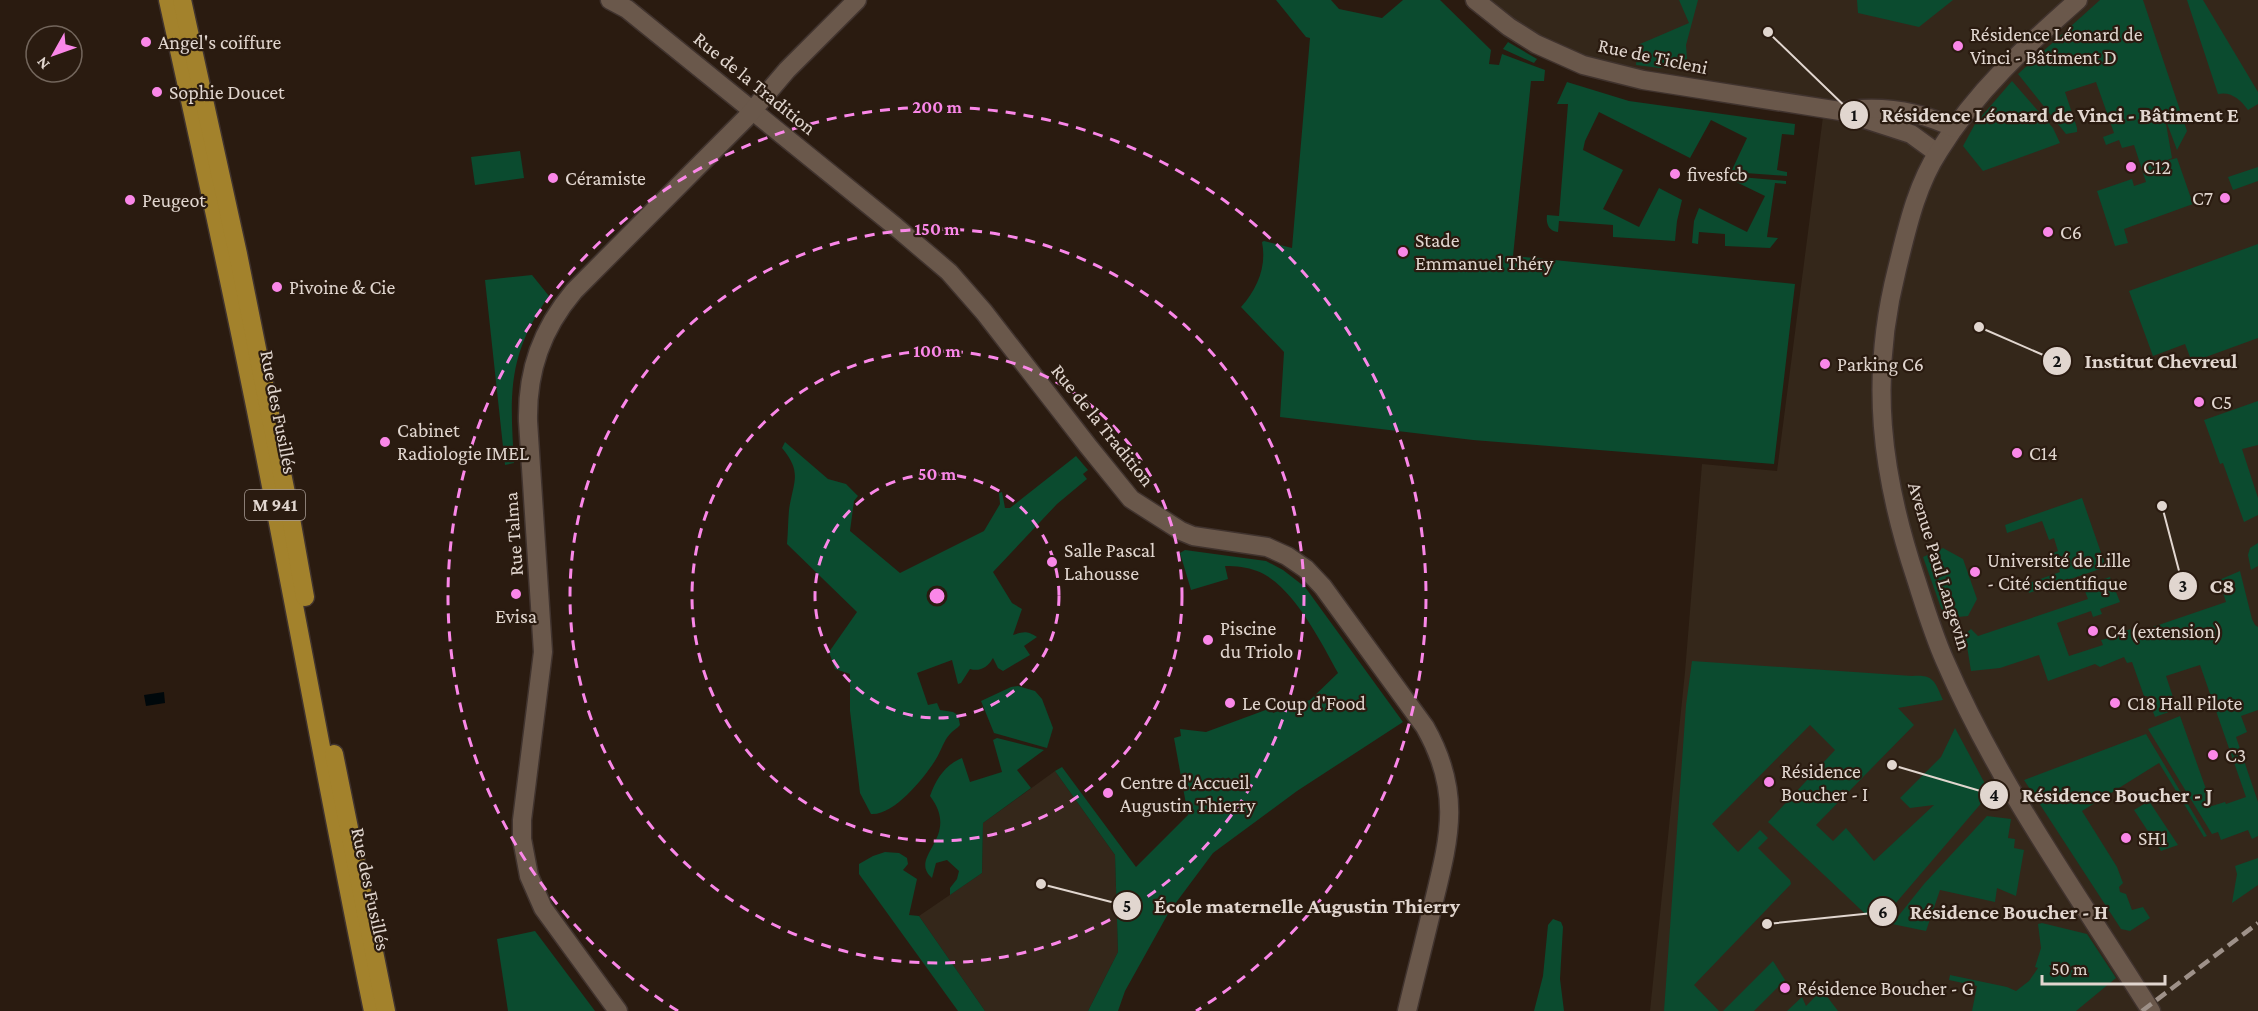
<svg xmlns="http://www.w3.org/2000/svg" width="2258" height="1011" viewBox="0 0 2258 1011" font-family="'Crimson Pro',serif">
  <style>
    .education { fill: #34271a }
    .green { fill: #0b4b2f }
    .water { fill: #00080b }
    .lines { fill: none; stroke-linecap: round; stroke-linejoin: round }
    .minor-casing { stroke: #40332e; stroke-width: 21 }
    .major-casing { stroke: #40332e; stroke-width: 21 }
    .minor { stroke: #6a584b; stroke-width: 18 }
    .major { stroke: #a3822c; stroke-width: 18 }
    .rail { stroke: #9e9189; stroke-width: 4.5; stroke-dasharray: 12 6; stroke-linecap: butt }
    .ring { fill: none; stroke: #fa87e8; stroke-width: 3; stroke-dasharray: 10 8 }
    .poi-dot { fill: #fa87e8; stroke: #2a1b10; stroke-width: 2 }
    .labels { text-anchor: middle; stroke-width: 4.5; stroke-linejoin: round; paint-order: stroke }
    .shield { fill: #2a1b10; stroke: #aa9e96; stroke-width: 1.5 }
    .shield-label { font-size: 18px; font-weight: bold; fill: #e1d6cf }
    .poi-label { font-size: 20px; fill: #e1d6cf; stroke: #2a1b10; text-anchor: start }
    .street-label { font-size: 20px; fill: #e1d6cf; stroke: #2a1b10 }
    .centre { fill: #fa87e8; stroke: #2a1b10; stroke-width: 3 }
    .ring-label { font-size: 18px; text-anchor: middle; font-weight: bold; fill: #fa87e8; stroke: #2a1b10; stroke-width: 4.5; stroke-linejoin: round; paint-order: stroke }
    .leader { fill: none; stroke: #e1d6cf; stroke-width: 2 }
    .callout-dot { fill: #e1d6cf; stroke: #2a1b10; stroke-width: 2 }
    .mark-label { font-size: 18px; text-anchor: middle; font-weight: bold; fill: #111 }
    .callout-label { font-size: 21px; text-anchor: middle; font-weight: bold; fill: #e1d6cf; stroke: #2a1b10; stroke-width: 4.5; stroke-linejoin: round; paint-order: stroke }
  </style>
  <rect width="100%" height="100%" fill="#2a1b10"/>
  <!-- education -->
  <g class="education">
    <path d="M1475,0H2258V1011H1650L1685,672L1702,464L1777,471L1824,109L1603,71Z"/>
    <path d="M1055,771L1115,855L1118,952L1088,1011H985L919,916L982,873L983,823Z"/>
  </g>
  <!-- green -->
  <g class="green">
    <path d="M1276,0H1331L1339,9L1382,18L1403,0H1440L1491,50L1489,64L1499,65L1502,54L1545,70L1544,81H1531L1513,256L1795,284L1774,464L1473,440L1280,417L1284,352L1241,307C1257,289 1267,267 1262,242L1264,241L1292,248L1310,38L1306,37Z"/>
    <path d="M1679,0H1698L1686,45L1687,59L1660,68L1636,65L1638,46L1640,44L1689,23Z"/>
    <path d="M1857,0H1953L1919,27L1858,13Z"/>
    <path d="M2100,0H2143L2187,131L2177,150L2165,118L2172,158L2165,161L2177,158L2193,204L2124,229L2128,243L2115,246L2097,191L2132,179L2134,186L2146,182L2134,145L2122,148L2119,140L2106,145L2103,137L2114,133L2096,82L2065,92L2077,128V132L2066,134L2018,74Z"/>
    <path d="M2187,0H2203L2258,92V104L2248,110C2241,100 2231,91 2218,94Z"/>
    <path d="M1508,42L1537,59L1534,63L1503,49Z"/>
    <path d="M2012,81L2053,128L2060,143L1983,171L1963,146L1975,124Z"/>
    <path d="M1567,82L1629,101L1795,124L1794,135L1782,134L1777,170L1787,172V176L1731,172L1747,138L1711,120L1690,158L1599,112L1585,141L1583,150L1623,170L1603,209L1639,227L1659,188L1682,200L1677,221L1675,241L1613,237V225L1559,221L1558,232C1548,231 1546,223 1547,215L1559,216L1568,104H1557Z"/>
    <path d="M520,151L524,178L475,185L471,157Z"/>
    <path d="M2258,167V181L2233,190L2228,177Z"/>
    <path d="M1729,176L1786,181V184L1775,183L1767,237L1778,238L1770,248L1725,246V234L1699,232L1698,244L1692,243L1694,221L1699,208L1747,232L1765,196L1728,178Z"/>
    <path d="M2258,244V338L2192,362L2185,344L2153,356L2129,291Z"/>
    <path d="M532,275L549,296C507,355 510,394 514,463L505,465L485,280Z"/>
    <path d="M2258,401V445L2242,449L2258,498V515L2244,522L2223,463L2220,464L2204,420Z"/>
    <path d="M785,442L828,479L846,484L858,496L854,501L850,531L900,573L984,531L1000,504L999,493L1002,492L1005,508H1010L1076,456L1088,470L1083,474L1087,479L1057,504L993,572L1012,603L1022,609L1013,635C1023,632 1026,630 1037,637L1024,646L1030,655L1003,671L998,668L993,658C988,667 980,672 970,669L961,683L958,684L952,660L917,673L928,705L937,703L940,710L953,712L958,715L960,725C957,729 953,730 950,734C944,740 941,751 936,759C925,777 894,816 871,814L860,793L850,711V674L835,669L829,652L857,612L787,544C788,533 788,521 789,510C793,482 803,473 782,448Z"/>
    <path d="M2082,498L2106,567L2029,593L2026,584L2060,572L2053,553L2058,551L2054,538L2049,540L2042,521L2007,533L2005,525Z"/>
    <path d="M2258,543V566L2251,570L2248,555L2250,548Z"/>
    <path d="M1943,548L1963,559L1977,599L1968,616L1948,618L1941,608L1923,557Z"/>
    <path d="M1185,550L1266,561L1283,570L1305,587L1403,722L1297,791L1213,853L1169,912L1125,991L1118,1011H1088L1118,952L1115,855L1055,771L1062,767L1136,867L1188,815L1174,738L1181,736L1180,729L1206,732L1271,708L1273,713L1310,700L1338,673C1321,642 1292,584 1257,571C1247,567 1236,566 1225,566L1228,579L1191,590L1180,553Z"/>
    <path d="M2240,571L2252,619L2255,625L2258,627V710L2241,716L2247,732L2236,737L2258,802V836L2252,839L2248,830L2221,840L2218,832L2212,834L2148,729L2180,716L2212,806L2225,802L2226,804L2246,797L2200,665L2166,676L2177,709L2155,717L2147,696H2144L2132,662L2127,663L2124,657L2100,667L2095,664L2048,681L2039,655L2000,668L1971,671L1965,634L1971,629L1978,636L2088,599L2083,586L2110,577L2120,602L2100,609L2102,614L2093,617L2091,611L2057,623L2069,656L2103,645L2101,640L2121,635L2120,633L2136,627L2138,632L2226,602L2219,580Z"/>
    <path d="M1692,661L1912,676C1934,674 1935,682 1943,700L1898,708L1914,725L1816,825L1833,841L1846,828L1874,861L1934,805L1910,808L1900,798L1941,757L1955,728L1990,793L1877,925L1768,822L1835,750L1810,725L1712,824L1738,852L1760,830L1768,838L1758,848L1790,880L1791,884L1694,985L1719,1011H1664L1686,705Z"/>
    <path d="M1018,686L1035,691L1042,699L1053,728L1047,748L994,733L981,701L1011,687Z"/>
    <path d="M2146,734L2207,836L2204,837L2159,763L2082,811L2117,867L2123,883L2119,887L2120,892L2126,894L2132,910L2143,907L2150,918L2130,931L2121,929L2024,780Z"/>
    <path d="M997,738L1044,750L1017,770L1031,788L983,823L982,873L950,895V888L957,879L959,871L947,860L936,863L932,878C907,856 962,838 930,796C936,779 945,765 962,758L970,782L1002,772L993,740Z"/>
    <path d="M2149,801L2178,845L2161,851L2134,810Z"/>
    <path d="M1987,816L2011,819L2008,838L2015,839L2014,848L2024,850L2016,896L1997,888L1995,902L1940,890L1926,931L1892,924L1924,884Z"/>
    <path d="M885,852L899,853L907,858L908,864L903,870L917,879L909,915L919,916L985,1011H958L859,874V864L873,856Z"/>
    <path d="M2258,858V885L2232,903L2237,874L2235,866Z"/>
    <path d="M1553,919L1561,922L1563,927L1560,979L1564,1011H1534L1543,976L1548,925Z"/>
    <path d="M2042,923L2087,934L2116,978L2076,1011H1972L1977,986L1949,980L1950,975L2007,987L2016,991L2029,981L2038,968L2035,967L2041,948L2038,924Z"/>
    <path d="M535,931L595,1011H508L497,939Z"/>
    <path d="M1773,961L1785,980L1754,1011H1723Z"/>
    <path d="M1822,990L1838,1011H1787L1802,997L1806,1006Z"/>
  </g>
  <!-- water -->
  <path class="water" d="M164,692L165,703L146,706L144,695Z"/>
  <g class="lines">
    <!-- minor casing -->
    <g class="minor-casing">
      <g id="minor">
        <path d="M610,0L627,9L896,227L949,272L984,312L1088,446L1131,499L1181,531L1193,536L1267,547L1287,556L1306,569L1323,587L1425,727C1463,794 1449,839 1432,909C1424,943 1415,977 1407,1011"/>
        <path d="M1475,0L1509,27L1536,44L1583,65L1643,80L1840,111L1911,134L1937,153"/>
        <path d="M2078,0C2026,46 1976,91 1939,151C1916,186 1907,229 1897,269C1869,379 1881,474 1916,579C1925,607 1933,634 1945,661C1999,786 2079,896 2151,1011"/>
        <path d="M1850,110C1887,106 1921,112 1954,128"/>
        <path d="M618,1011L543,908L529,876L522,839V820L543,652L528,421C527,370 542,329 574,291L746,118L787,70L857,0"/>
      </g>
    </g>
    <!-- major casing -->
    <g class="major-casing">
      <g id="major">
        <path d="M168,0C207,177 246,354 280,533C311,692 340,852 373,1011"/>
        <path d="M182,0L238,254L290,513L305,597"/>
        <path d="M334,754L386,1011"/>
      </g>
    </g>
    <!-- minor -->
    <use href="#minor" class="minor"/>
    <!-- major -->
    <use href="#major" class="major"/>
    <!-- rail -->
    <path class="rail" d="M2142,1011L2258,923"/>
  </g>
  <!-- distance rings -->
  <g class="ring">
    <circle cx="937" cy="596" r="122"/>
    <circle cx="937" cy="596" r="245"/>
    <circle cx="937" cy="596" r="367"/>
    <path d="M678 1011A489 489 0 1 1 1196 1011"/>
  </g>
  <!-- markers -->
  <g class="poi-dot">
    <circle cx="146" cy="42" r="6"/>
    <circle cx="1958" cy="46" r="6"/>
    <circle cx="157" cy="92" r="6"/>
    <circle cx="2131" cy="167" r="6"/>
    <circle cx="1675" cy="174" r="6"/>
    <circle cx="553" cy="178" r="6"/>
    <circle cx="2225" cy="198" r="6"/>
    <circle cx="130" cy="200" r="6"/>
    <circle cx="2048" cy="232" r="6"/>
    <circle cx="1403" cy="252" r="6"/>
    <circle cx="277" cy="287" r="6"/>
    <circle cx="1825" cy="364" r="6"/>
    <circle cx="2199" cy="402" r="6"/>
    <circle cx="385" cy="442" r="6"/>
    <circle cx="2017" cy="453" r="6"/>
    <circle cx="1052" cy="562" r="6"/>
    <circle cx="1975" cy="572" r="6"/>
    <circle cx="516" cy="594" r="6"/>
    <circle cx="2093" cy="631" r="6"/>
    <circle cx="1208" cy="640" r="6"/>
    <circle cx="1230" cy="703" r="6"/>
    <circle cx="2115" cy="703" r="6"/>
    <circle cx="2213" cy="755" r="6"/>
    <circle cx="1769" cy="782" r="6"/>
    <circle cx="1108" cy="793" r="6"/>
    <circle cx="2126" cy="838" r="6"/>
    <circle cx="1785" cy="988" r="6"/>
  </g>
  <g class="labels">
    <!-- shield labels -->
    <rect class="shield" x="245" y="490" width="60" height="30" rx="4.5"/>
    <g class="shield-label">
      <text x="275" y="511">M 941</text>
    </g>
    <!-- poi labels -->
    <g class="poi-label">
      <text x="1970" y="41">Résidence Léonard de<tspan x="1970" dy="23">Vinci - Bâtiment D</tspan></text>
      <text x="158" y="49">Angel's coiffure</text>
      <text x="169" y="99">Sophie Doucet</text>
      <text x="2143" y="174">C12</text>
      <text x="1687" y="181">fivesfcb</text>
      <text x="565" y="185">Céramiste</text>
      <text x="2213" y="205" text-anchor="end">C7</text>
      <text x="142" y="207">Peugeot</text>
      <text x="2060" y="239">C6</text>
      <text x="1415" y="247">Stade<tspan x="1415" dy="23">Emmanuel Théry</tspan></text>
      <text x="289" y="294">Pivoine &amp; Cie</text>
      <text x="1837" y="371">Parking C6</text>
      <text x="2211" y="409">C5</text>
      <text x="397" y="437">Cabinet<tspan x="397" dy="23">Radiologie IMEL</tspan></text>
      <text x="2029" y="460">C14</text>
      <text x="1064" y="557">Salle Pascal<tspan x="1064" dy="23">Lahousse</tspan></text>
      <text x="1987" y="567">Université de Lille<tspan x="1987" dy="23">‐ Cité scientifique</tspan></text>
      <text x="516" y="623" text-anchor="middle">Evisa</text>
      <text x="1220" y="635">Piscine<tspan x="1220" dy="23">du Triolo</tspan></text>
      <text x="2105" y="638">C4 (extension)</text>
      <text x="1242" y="710">Le Coup d'Food</text>
      <text x="2127" y="710">C18 Hall Pilote</text>
      <text x="2225" y="762">C3</text>
      <text x="1781" y="778">Résidence<tspan x="1781" dy="23">Boucher - I</tspan></text>
      <text x="1120" y="789">Centre d'Accueil<tspan x="1120" dy="23">Augustin Thierry</tspan></text>
      <text x="2138" y="845">SH1</text>
      <text x="1797" y="995">Résidence Boucher - G</text>
    </g>
    <!-- street labels -->
    <g class="street-label">
      <text transform="translate(1653 56) rotate(12)" y="7">Rue de Ticleni</text>
      <text transform="translate(755 83) rotate(39)" y="7">Rue de la Tradition</text>
      <text transform="translate(279 412) rotate(79)" y="7">Rue des Fusillés</text>
      <text transform="translate(1103 425) rotate(51)" y="7">Rue de la Tradition</text>
      <text transform="translate(513 534) rotate(-94)" y="7">Rue Talma</text>
      <text transform="translate(1940 566) rotate(73)" y="7">Avenue Paul Langevin</text>
      <text transform="translate(371 889) rotate(78)" y="7">Rue des Fusillés</text>
    </g>
  </g>
  <circle cx="937" cy="596" r="9" class="centre"/>
  <g class="ring-label">
    <text x="937" y="113">200 m</text>
    <text x="937" y="235">150 m</text>
    <text x="937" y="357">100 m</text>
    <text x="937" y="480">50 m</text>
  </g>
  <!-- callouts -->
  <path class="leader" d="M1768 32L1854 115M1979 327L2057 361M2162 506L2183 586M1892 765L1994 795M1041 884L1127 906M1767 924L1883 912"/>
  <g class="callout-dot">
    <circle cx="1768" cy="32" r="6"/>
    <circle cx="1979" cy="327" r="6"/>
    <circle cx="2162" cy="506" r="6"/>
    <circle cx="1892" cy="765" r="6"/>
    <circle cx="1041" cy="884" r="6"/>
    <circle cx="1767" cy="924" r="6"/>
    <circle cx="1854" cy="115" r="15"/>
    <circle cx="2057" cy="361" r="15"/>
    <circle cx="2183" cy="586" r="15"/>
    <circle cx="1994" cy="795" r="15"/>
    <circle cx="1127" cy="906" r="15"/>
    <circle cx="1883" cy="912" r="15"/>
  </g>
  <g class="mark-label">
    <text x="1854" y="121">1</text>
    <text x="2057" y="367">2</text>
    <text x="2183" y="592">3</text>
    <text x="1994" y="801">4</text>
    <text x="1127" y="912">5</text>
    <text x="1883" y="918">6</text>
  </g>
  <g class="callout-label">
    <text x="2060" y="122">Résidence Léonard de Vinci - Bâtiment E</text>
    <text x="2161" y="368">Institut Chevreul</text>
    <text x="2222" y="593">C8</text>
    <text x="2117" y="802">Résidence Boucher - J</text>
    <text x="1307" y="913">École maternelle Augustin Thierry</text>
    <text x="2009" y="919">Résidence Boucher - H</text>
  </g>
  <!-- north arrow -->
  <g transform="translate(54 54) rotate(230)"><circle r="28" fill="#2a1b10" stroke="#73665c" stroke-width="1.5"/>
  <path d="M0-4.5L10 22L0 15L-10 22Z" fill="#fa87e8"/>
  <text y="-9" font-size="16" font-weight="bold" text-anchor="middle" fill="#e1d6cf">N</text>
  </g>
  <!-- scale -->
  <path d="M2042 975v9h123v-9" fill="none" stroke="#e1d6cf" stroke-width="3"/>
  <text x="2051" y="975" font-size="18" fill="#e1d6cf" stroke="#2a1b10" stroke-width="4.5" paint-order="stroke">50 m</text>
</svg>
